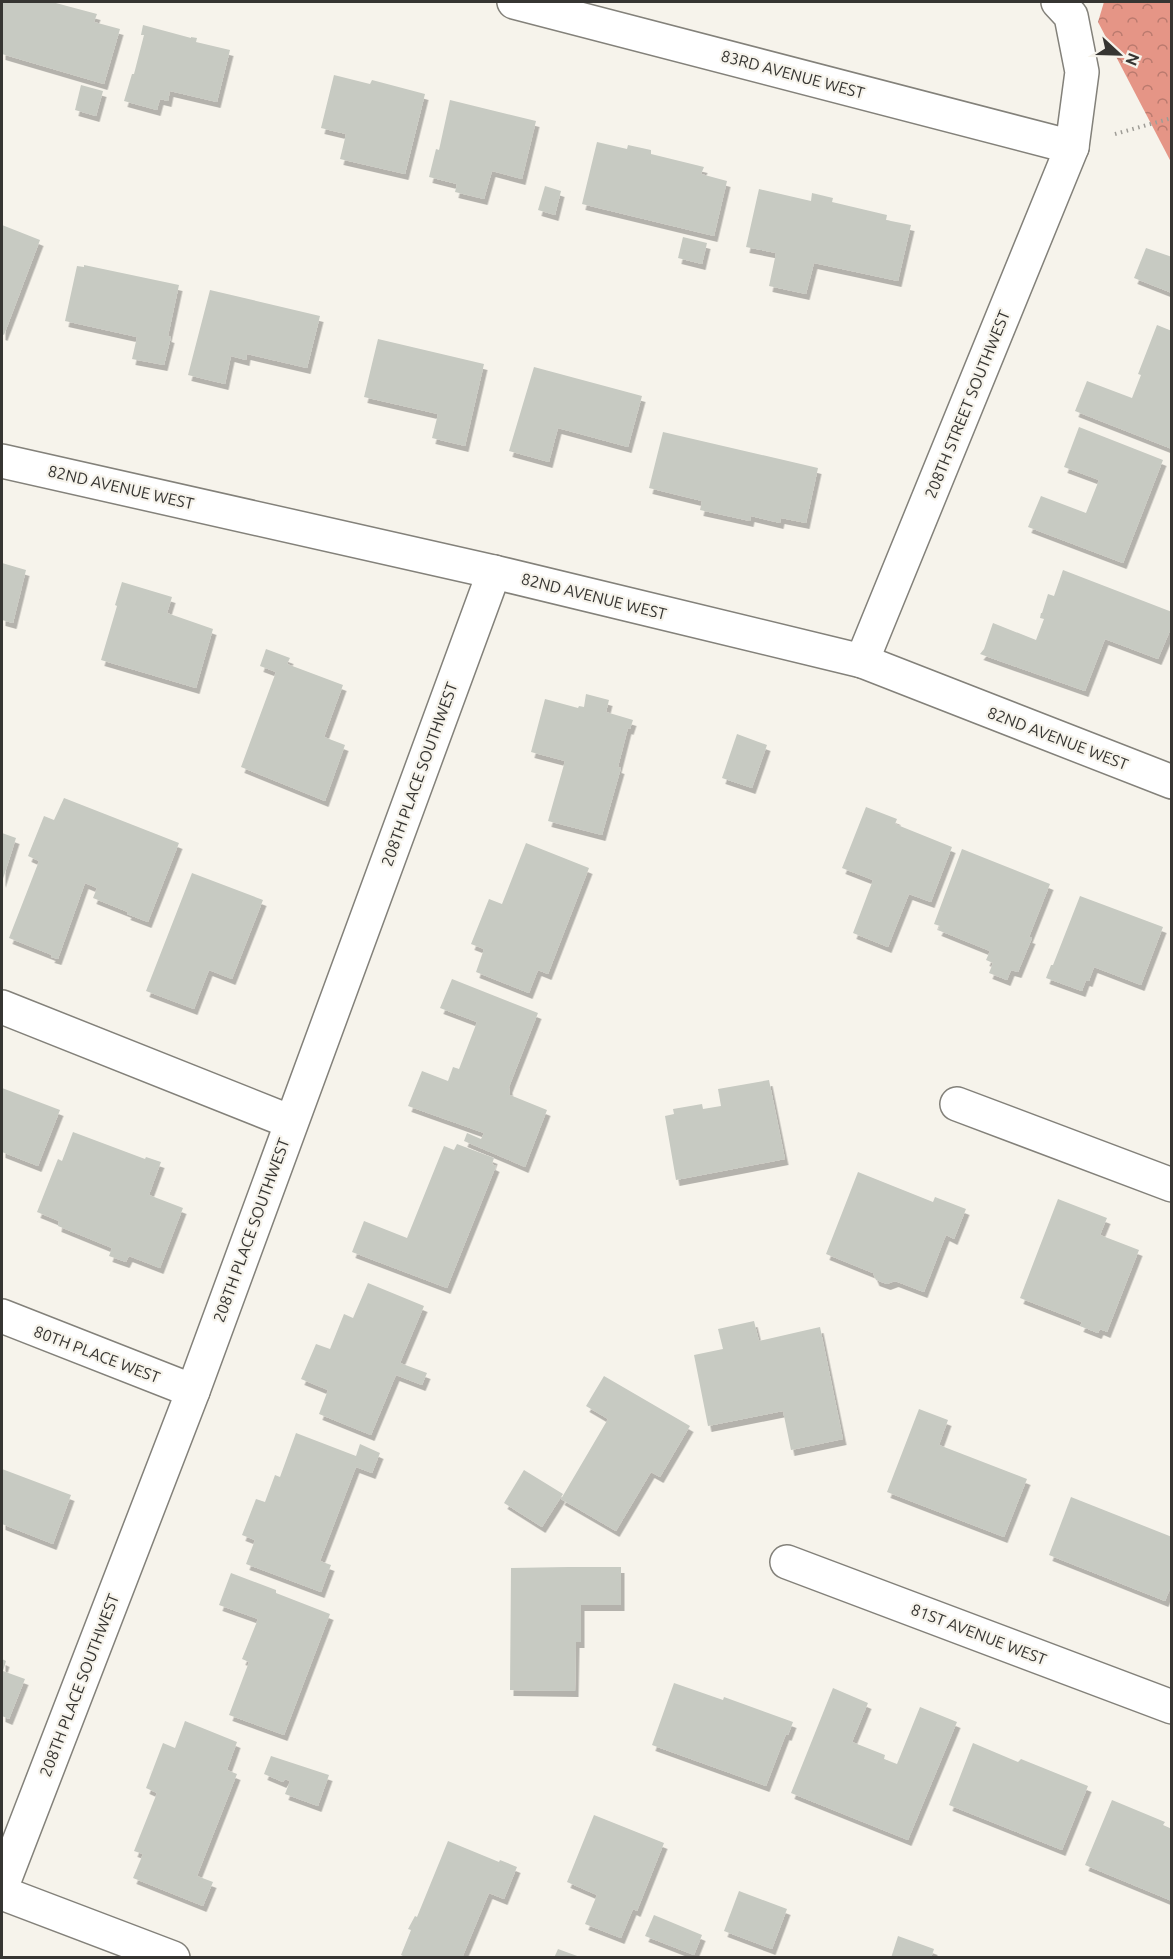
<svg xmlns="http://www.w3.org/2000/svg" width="1173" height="1959" viewBox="0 0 1173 1959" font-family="Ubuntu,sans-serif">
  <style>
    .forest { fill: url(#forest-crowns) }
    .building { fill: #c7cac2; filter: url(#shadow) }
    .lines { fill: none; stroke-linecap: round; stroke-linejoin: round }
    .minor-casing { stroke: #83817a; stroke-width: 36 }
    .path { stroke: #9e9c96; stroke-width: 4; stroke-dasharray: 1.5 4.5; stroke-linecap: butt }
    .minor { stroke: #fff; stroke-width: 33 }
    .labels { text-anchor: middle; stroke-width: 4.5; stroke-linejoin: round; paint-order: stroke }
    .street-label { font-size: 16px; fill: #363532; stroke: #f6f3eb }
  </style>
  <defs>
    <pattern id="forest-crowns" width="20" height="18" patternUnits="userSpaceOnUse" patternTransform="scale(1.5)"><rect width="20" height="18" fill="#e59586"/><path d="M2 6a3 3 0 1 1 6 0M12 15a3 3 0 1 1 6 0" fill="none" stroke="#ba7a6e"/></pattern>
    <filter id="shadow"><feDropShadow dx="3.5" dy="6" stdDeviation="0" flood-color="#0004"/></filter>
  </defs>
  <rect width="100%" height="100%" fill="#f6f3eb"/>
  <!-- forest -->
  <path class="forest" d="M1104,2H1171V162L1098,22Z"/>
  <!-- building -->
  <g class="building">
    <path d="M2,2H52L97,14L94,22L120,29L104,84L2,54Z"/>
    <path d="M143,25L191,38V37L197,38L196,42L230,50L217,102L170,91L168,101L160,99L157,110L124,101L132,74H134L144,35H141Z"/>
    <path d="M334,75L370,84L372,80L425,94L405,174L340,159L346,134L321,128Z"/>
    <path d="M81,85L103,91L96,116L75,110Z"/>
    <path d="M450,100L536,121L522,179L492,171L484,199L455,192L457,184L429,177L436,149L439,150Z"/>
    <path d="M597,142L627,149L628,145L651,150V154L704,167L701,174L727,181L714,236L582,204Z"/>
    <path d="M545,186L561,191L555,215L538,210Z"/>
    <path d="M759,189L811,201L812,193L833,198L832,202L887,215L886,220L911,225L898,281L814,263L806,294L769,286L776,253L746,247Z"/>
    <path d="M2,225L40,240L4,335L2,334Z"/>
    <path d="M683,237L707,243L702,264L678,258Z"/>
    <path d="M1146,248L1172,257V293L1134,278Z"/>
    <path d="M84,265L179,285L168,336L171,337L164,365L132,359L137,337L65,321L77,266L84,267Z"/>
    <path d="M210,290L320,316L307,368L247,354L246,360L231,356L225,384L188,375Z"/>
    <path d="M1157,325L1172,331V449L1075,411L1087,381L1132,398L1141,375L1138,374Z"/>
    <path d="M378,339L484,364L465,446L432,438L438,414L364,397Z"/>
    <path d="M534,367L642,396L628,447L558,428L549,462L509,451Z"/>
    <path d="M1079,427L1163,460L1123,563L1028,527L1041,496L1086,513L1099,480L1064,467Z"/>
    <path d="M663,432L818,468L806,523L781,518L780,523L751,516L750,521L700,510L702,501L649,488Z"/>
    <path d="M2,563L26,570L13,623L2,620Z"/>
    <path d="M1063,570L1172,612V626L1158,659L1105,639L1085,691L980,654L984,649L993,623L1036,640L1044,619L1040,618L1041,613H1042L1048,594L1054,596Z"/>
    <path d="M122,582L172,597L167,613L213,629L196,688L101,660L117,606L115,605Z"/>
    <path d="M266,649L290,658L287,664L343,685L324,737L345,745L325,801L241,767L276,672L260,666Z"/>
    <path d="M586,694L609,700L606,712L633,720L630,729L628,728L618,767L621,768L602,835L548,821L565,761L531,752L545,699L578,708L579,706L584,707Z"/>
    <path d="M737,734L767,745L752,788L722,778Z"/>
    <path d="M64,798L179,843L148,922L127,914L128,912L93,898L97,888L85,883L58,959L51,957L52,955L9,938L39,861L28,856L44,816L54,820Z"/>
    <path d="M866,807L897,819L895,824L952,847L931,902L909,894L888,947L853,933L873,880L842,868Z"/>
    <path d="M2,833L16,838L2,882Z"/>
    <path d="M526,843L589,868L548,974L538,970L529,993L476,972L484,949L471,944L489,899L502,904Z"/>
    <path d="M962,849L1050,884L1029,937L1032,938L1018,972L1011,970L1007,980L989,973L993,963L986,960L990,951L938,930L940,926L934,924Z"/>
    <path d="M192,873L263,900L232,979L209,970L194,1009L146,991Z"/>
    <path d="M1080,896L1163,927L1141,985L1094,967L1089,981L1086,980L1082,991L1046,978L1051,965H1053Z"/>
    <path d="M452,979L538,1013L509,1087L510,1095L547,1110L525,1167L464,1141L467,1133L481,1139L484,1133L408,1106L422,1071L448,1081L453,1067L459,1069L477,1022L440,1008Z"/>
    <path d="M769,1080L785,1159L676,1180L665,1116L674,1114L673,1109L702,1104L703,1109L721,1106L718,1089Z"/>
    <path d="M2,1088L60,1110L38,1166L2,1152Z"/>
    <path d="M73,1132L145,1159L146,1157L161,1162L149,1195L183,1208L160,1268L129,1256L126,1262L109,1256L112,1248L58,1226L59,1221L37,1212L58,1159L62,1161Z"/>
    <path d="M457,1144L494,1158L492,1164L496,1166L447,1288L352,1252L364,1221L407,1238L444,1146L454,1150Z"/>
    <path d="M858,1172L933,1202L935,1197L966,1209L954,1239L946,1235L924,1292L895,1281L887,1284L876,1280L873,1273L826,1254Z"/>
    <path d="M1058,1199L1107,1218L1100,1235L1139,1250L1107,1332L1100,1329L1098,1333L1080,1326L1082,1322L1020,1298Z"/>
    <path d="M368,1283L424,1306L400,1363L427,1373L422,1385L396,1375L371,1435L319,1414L328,1390L301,1379L316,1344L330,1349L344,1314L353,1318Z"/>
    <path d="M754,1321L759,1341L820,1327L843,1439L791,1450L783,1411L708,1426L694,1355L723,1349L718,1329Z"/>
    <path d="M604,1376L690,1426L660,1477L651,1472L616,1531L561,1499L608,1419L586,1406Z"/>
    <path d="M919,1409L948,1420L939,1445L1027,1479L1004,1537L887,1492Z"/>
    <path d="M296,1433L356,1456L360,1444L380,1453L372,1473L356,1467L320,1561L331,1565L321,1592L246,1564L255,1540L242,1535L256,1499L265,1502L275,1475L280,1477Z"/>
    <path d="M2,1469L71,1495L53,1544L2,1524Z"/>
    <path d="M524,1470L563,1494L542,1527L504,1503Z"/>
    <path d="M1071,1497L1172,1537V1584L1165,1601L1049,1555Z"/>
    <path d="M568,1567H621V1605H581V1642H576L575,1691L510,1690L511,1568Z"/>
    <path d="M231,1573L276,1590V1593L330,1614L284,1735L229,1715L249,1662L242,1659L258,1619L219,1605Z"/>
    <path d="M2,1659L6,1661L3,1671L25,1679L9,1719L2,1716Z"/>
    <path d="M674,1683L723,1700L724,1697L793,1722L788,1735L786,1734L766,1786L652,1745Z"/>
    <path d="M833,1688L868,1703L852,1742L885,1755L884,1759L897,1764L920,1707L957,1722L908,1840L791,1793Z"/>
    <path d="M185,1721L237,1742L227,1770L237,1774L197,1876L213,1882L203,1906L133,1878L143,1854L134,1851L157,1793L146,1788L163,1743L175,1748Z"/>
    <path d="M973,1743L1018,1762L1021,1759L1088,1786L1062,1850L949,1805Z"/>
    <path d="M271,1756L329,1775L318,1806L285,1794L290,1781L285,1779L283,1782L264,1774Z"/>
    <path d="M1112,1800L1165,1822L1163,1825L1172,1829V1901L1085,1865Z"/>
    <path d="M594,1815L664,1843L637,1911L633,1909L621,1938L585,1924L597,1895L567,1882Z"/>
    <path d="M448,1841L499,1862L500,1860L517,1867L504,1899L489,1893L462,1958H407L401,1955L411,1930L408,1929L415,1916L417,1917Z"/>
    <path d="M739,1891L787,1909L772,1949L724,1931Z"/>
    <path d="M654,1915L702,1935L694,1955L645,1936Z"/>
    <path d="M898,1936L934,1949L931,1958H891Z"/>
    <path d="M558,1949L580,1957V1958H554Z"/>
  </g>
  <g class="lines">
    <!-- minor casing -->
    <g class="minor-casing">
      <g id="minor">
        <path d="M514,2L1072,147"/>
        <path d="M2,461L494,572L862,661L1172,782"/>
        <path d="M862,661L1072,147L1082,72L1071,16L1058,2"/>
        <path d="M2,1007L291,1122"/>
        <path d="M957,1104L1172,1185"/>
        <path d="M2,1316L193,1391"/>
        <path d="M787,1562L1172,1707"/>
        <path d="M2,1886L193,1391L494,572"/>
        <path d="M2,1893L173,1958"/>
      </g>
    </g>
    <!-- path -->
    <path class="path" d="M1115,134L1172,118"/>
    <!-- minor -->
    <use href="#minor" class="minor"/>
  </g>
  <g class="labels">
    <!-- street labels -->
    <g class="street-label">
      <text transform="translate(793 74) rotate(15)" y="6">83RD AVENUE WEST</text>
      <text transform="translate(967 404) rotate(-68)" y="6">208TH STREET SOUTHWEST</text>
      <text transform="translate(121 487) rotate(13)" y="6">82ND AVENUE WEST</text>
      <text transform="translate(594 596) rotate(14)" y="6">82ND AVENUE WEST</text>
      <text transform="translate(1058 738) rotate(21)" y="6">82ND AVENUE WEST</text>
      <text transform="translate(419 774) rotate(-70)" y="6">208TH PLACE SOUTHWEST</text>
      <text transform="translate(251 1230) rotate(-70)" y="6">208TH PLACE SOUTHWEST</text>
      <text transform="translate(97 1354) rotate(21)" y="6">80TH PLACE WEST</text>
      <text transform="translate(979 1634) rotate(21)" y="6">81ST AVENUE WEST</text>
      <text transform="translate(79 1685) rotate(-69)" y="6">208TH PLACE SOUTHWEST</text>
    </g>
  </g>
  <!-- border -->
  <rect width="1173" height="1959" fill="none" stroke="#363532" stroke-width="6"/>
  <!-- north arrow -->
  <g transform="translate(1119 54) rotate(112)" stroke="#f6f3eb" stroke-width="4.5" paint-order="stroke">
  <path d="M0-4.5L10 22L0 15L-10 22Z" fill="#363532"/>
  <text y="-9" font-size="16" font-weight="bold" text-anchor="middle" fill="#363532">N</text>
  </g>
</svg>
